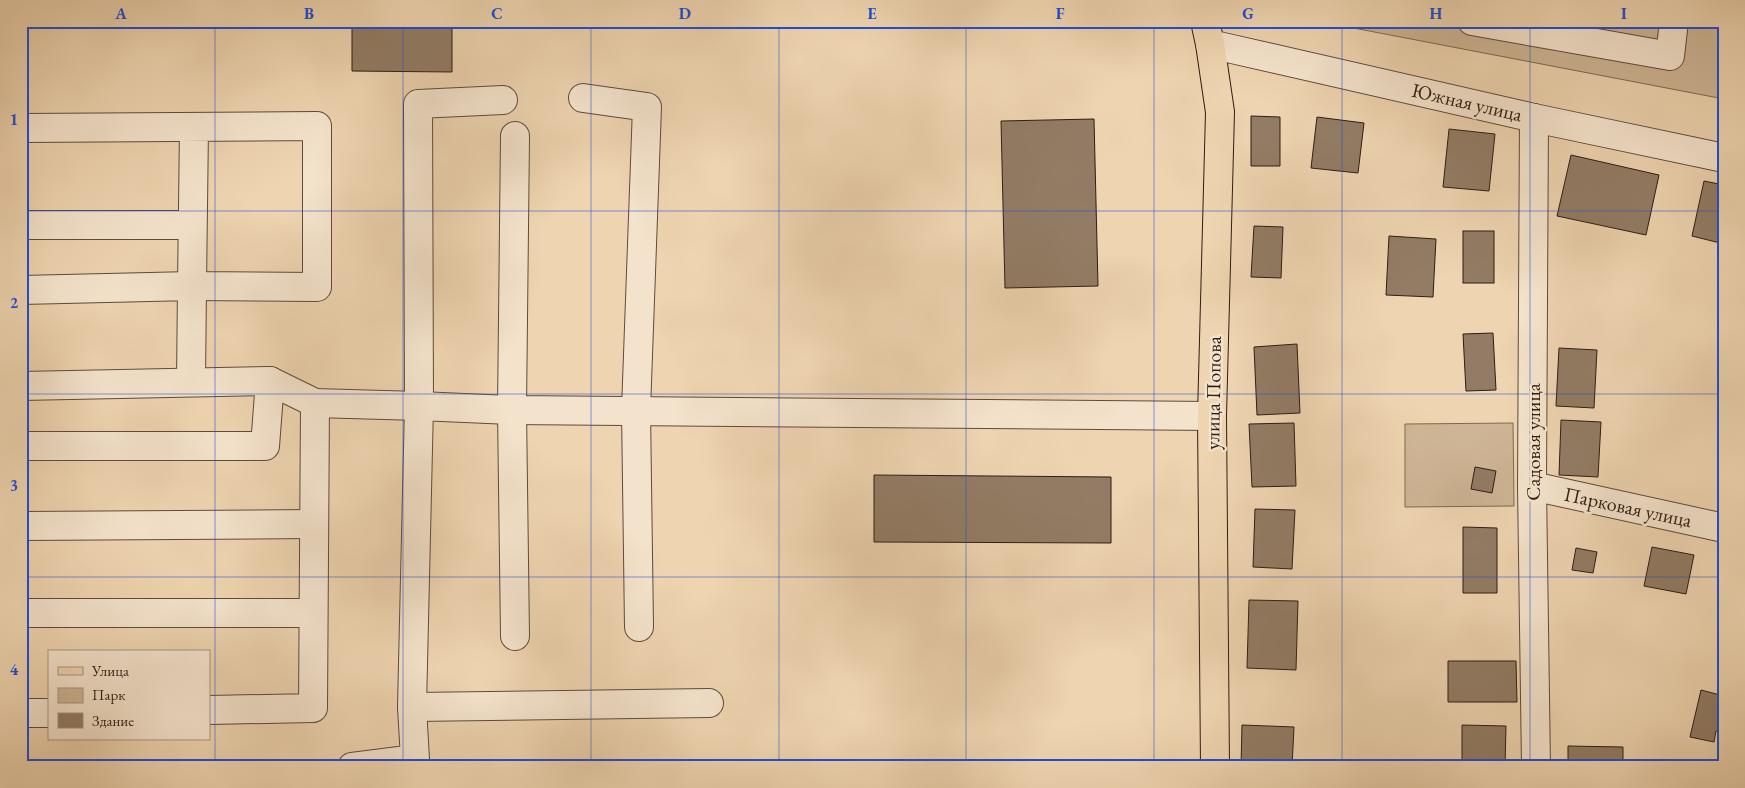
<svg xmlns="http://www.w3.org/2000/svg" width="1745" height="788" viewBox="0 0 1745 788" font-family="'EB Garamond',serif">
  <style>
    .green { fill: #ceb595; stroke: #7e6954 }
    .building { fill: #927c65; stroke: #2f1d13 }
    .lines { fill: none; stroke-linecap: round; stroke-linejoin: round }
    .minor-casing { stroke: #5f4b3a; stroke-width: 30 }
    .major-casing { stroke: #2f1d13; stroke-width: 30 }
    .minor { stroke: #f4e3cc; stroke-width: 28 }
    .major { stroke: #eed4b0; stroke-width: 28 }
    .grid { fill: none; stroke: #1d4ed8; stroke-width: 1; stroke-opacity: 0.55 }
    .labels { text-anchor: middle; stroke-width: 5; stroke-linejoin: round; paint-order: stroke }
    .street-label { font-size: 20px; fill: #2f1d13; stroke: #f4e3cc }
    .neatline { fill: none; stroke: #1d4ed8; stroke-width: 2 }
    .grid-label { font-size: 16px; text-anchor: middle; font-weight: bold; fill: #1d4ed8 }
  </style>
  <rect width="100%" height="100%" fill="#eed4b0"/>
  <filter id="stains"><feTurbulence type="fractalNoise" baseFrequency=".004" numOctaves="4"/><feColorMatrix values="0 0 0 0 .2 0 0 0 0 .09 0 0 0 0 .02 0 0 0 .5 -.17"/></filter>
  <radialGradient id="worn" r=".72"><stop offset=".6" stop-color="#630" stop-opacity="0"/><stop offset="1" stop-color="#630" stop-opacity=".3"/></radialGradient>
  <!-- green -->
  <g class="green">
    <path d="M1317,21H1724V99Z"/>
    <path d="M1513,423L1514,506L1405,507V424Z"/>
  </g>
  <!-- building -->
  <g class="building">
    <path d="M352,21H452V72L352,71Z"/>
    <path d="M1251,116L1280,117V166H1251Z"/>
    <path d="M1317,117L1364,123L1358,173L1311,168Z"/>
    <path d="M1094,119L1098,286L1005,288L1001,121Z"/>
    <path d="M1449,129L1495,134L1489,191L1443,187Z"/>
    <path d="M1571,155L1659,175L1646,235L1557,216Z"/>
    <path d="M1704,181L1724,185V244L1692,236Z"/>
    <path d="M1254,226L1283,227L1281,278L1251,277Z"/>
    <rect x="1463" y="231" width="31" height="52"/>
    <path d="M1389,236L1436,239L1433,297L1386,295Z"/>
    <path d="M1493,333L1496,390L1466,391L1463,334Z"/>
    <path d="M1297,344L1300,413L1257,415L1254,347Z"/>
    <path d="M1559,348L1597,350L1594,408L1556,406Z"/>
    <path d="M1561,420L1601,422L1598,477L1559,475Z"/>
    <path d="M1294,423L1296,486L1252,487L1249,424Z"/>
    <path d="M1475,467L1496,471L1492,493L1471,489Z"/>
    <path d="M874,475L1111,477V543L874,542Z"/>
    <path d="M1255,509L1295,510L1292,569L1253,567Z"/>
    <path d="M1463,527L1497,528V593H1463Z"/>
    <path d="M1652,547L1694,555L1686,594L1644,586Z"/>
    <path d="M1576,548L1597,552L1593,573L1572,570Z"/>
    <path d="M1249,600L1298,601L1296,670L1247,668Z"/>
    <path d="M1448,661H1516L1517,702H1448Z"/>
    <path d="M1701,690L1724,696V733L1716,731L1714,742L1690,737Z"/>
    <path d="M1242,725L1294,727L1292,767H1241Z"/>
    <path d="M1462,725L1506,726L1505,767H1462Z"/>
    <path d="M1568,746L1623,747V767H1568Z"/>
  </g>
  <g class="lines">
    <!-- minor casing -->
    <g class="minor-casing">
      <g id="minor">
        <path d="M1472,21L1670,56L1674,21"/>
        <path d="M1210,44L1534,118L1724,158"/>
        <path d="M583,98L647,107L636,410L639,627"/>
        <path d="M1534,118L1532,486L1536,767"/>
        <path d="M21,128L317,126V287L192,286L194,127"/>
        <path d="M515,136L512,410L515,636"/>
        <path d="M21,225H192"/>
        <path d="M21,290L192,286L191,382"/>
        <path d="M21,386L270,381L315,403"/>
        <path d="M21,446H265L270,381"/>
        <path d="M1532,486L1724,528"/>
        <path d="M21,526L314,524"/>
        <path d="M21,613H313"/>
        <path d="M412,707L709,703"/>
        <path d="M209,710L313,708L315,403L419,406L418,104L503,100"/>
        <path d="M21,713H49"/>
        <path d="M352,767L415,759L412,707L419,406L512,410L1212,416"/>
      </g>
    </g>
    <!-- major casing -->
    <g class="major-casing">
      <path id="major" d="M1205,21L1210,44L1220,112L1212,416L1215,767"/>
    </g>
    <!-- minor -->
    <use href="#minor" class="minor"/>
    <!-- major -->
    <use href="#major" class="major"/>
  </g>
  <!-- grid -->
  <path class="grid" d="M215,21V767M403,21V767M591,21V767M779,21V767M966,21V767M1154,21V767M1342,21V767M1530,21V767M21,211H1724M21,394H1724M21,577H1724"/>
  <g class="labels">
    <!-- street labels -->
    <g class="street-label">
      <text transform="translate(1467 102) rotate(13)" y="7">Южная улица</text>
      <text transform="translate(1213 393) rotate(-89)" y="7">улица Попова</text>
      <text transform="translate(1533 442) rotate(-90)" y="7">Садовая улица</text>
      <text transform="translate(1628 507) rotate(12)" y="7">Парковая улица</text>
    </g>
  </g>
  <!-- margin -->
  <rect width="1745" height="788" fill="none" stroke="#eed4b0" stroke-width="55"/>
  <!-- legend -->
  <rect x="48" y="650" width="162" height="90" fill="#f4e3cc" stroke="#a59482"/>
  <rect x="58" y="667" width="25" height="8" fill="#eed4b0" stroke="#a59482"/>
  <text x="92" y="676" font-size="15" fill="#2f1d13">Улица</text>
  <rect x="58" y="688" width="25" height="15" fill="#ceb595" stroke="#a59482"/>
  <text x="92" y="700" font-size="15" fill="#2f1d13">Парк</text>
  <rect x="58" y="713" width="25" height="15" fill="#927c65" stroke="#a59482"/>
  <text x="92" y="726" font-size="15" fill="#2f1d13">Здание</text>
  <rect x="28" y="28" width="1690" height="732" class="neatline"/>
  <g class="grid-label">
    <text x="121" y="19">A</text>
    <text x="309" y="19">B</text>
    <text x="497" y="19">C</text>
    <text x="685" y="19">D</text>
    <text x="872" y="19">E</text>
    <text x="1060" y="19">F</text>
    <text x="1248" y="19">G</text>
    <text x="1436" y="19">H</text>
    <text x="1624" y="19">I</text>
    <text x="14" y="125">1</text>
    <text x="14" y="308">2</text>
    <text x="14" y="491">3</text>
    <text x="14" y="675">4</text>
  </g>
  <rect width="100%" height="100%" filter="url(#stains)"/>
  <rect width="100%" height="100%" fill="url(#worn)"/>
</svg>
